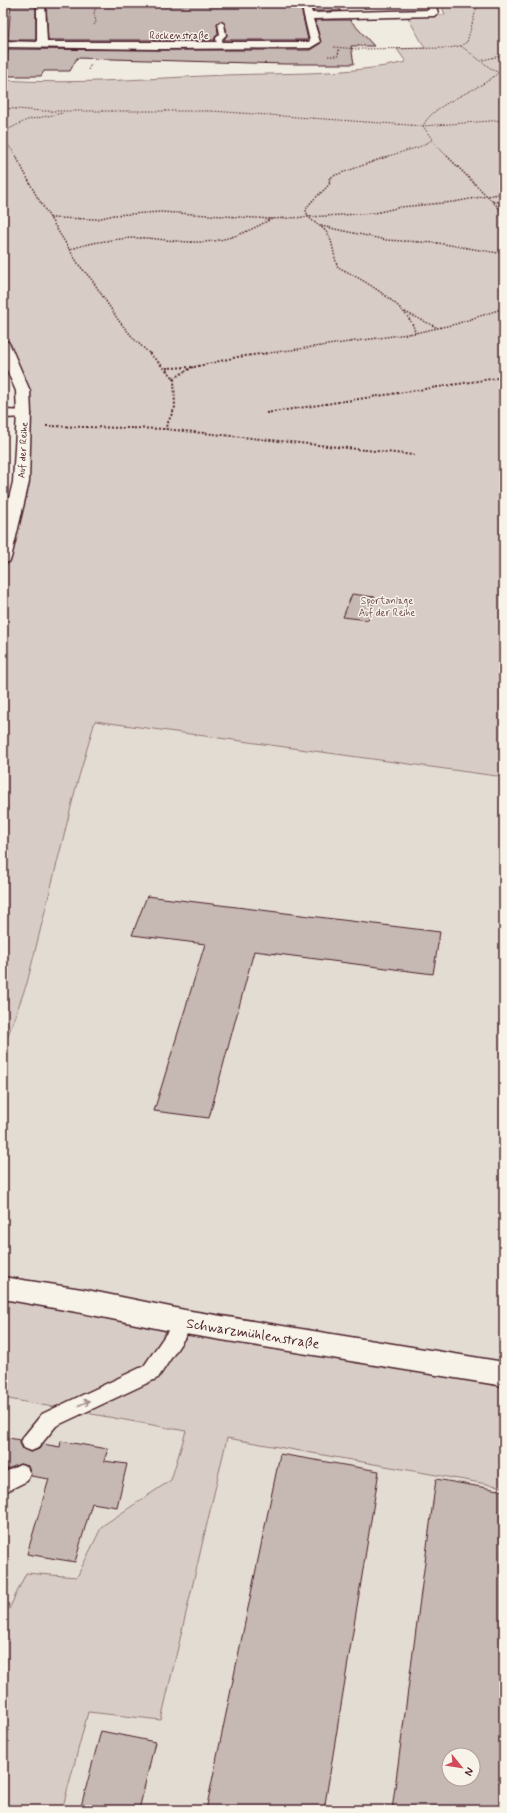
<svg xmlns="http://www.w3.org/2000/svg" width="507" height="1813" viewBox="0 0 507 1813" font-family="Mynerve,sans-serif">
  <style>
    .built { fill: #e3dcd2; fill-rule: evenodd }
    .green { fill: #d8cdc6; stroke: #917678 }
    .building { fill: #c6b8b3; stroke: #4a1f2b; fill-rule: evenodd }
    .lines { fill: none; stroke-linecap: round; stroke-linejoin: round }
    .service-casing { stroke: #4a1f2b; stroke-width: 3 }
    .minor-casing { stroke: #4a1f2b; stroke-width: 3 }
    .tertiary-casing { stroke: #4a1f2b; stroke-width: 3 }
    .secondary-casing { stroke: #4a1f2b; stroke-width: 3 }
    .path-far2 { stroke: #4a1f2b; stroke-width: 1; stroke-dasharray: 1.5 1.5; stroke-linecap: butt }
    .path-far1 { stroke: #4a1f2b; stroke-width: 1.5; stroke-dasharray: 1.5 1.5; stroke-linecap: butt }
    .path { stroke: #4a1f2b; stroke-width: 2; stroke-dasharray: 2 2; stroke-linecap: butt }
    .service { fill: #f7f3e8; fill-rule: evenodd }
    .minor { fill: #f7f3e8; fill-rule: evenodd }
    .tertiary { fill: #f7f3e8; fill-rule: evenodd }
    .secondary { fill: #f7f3e8; fill-rule: evenodd }
    .oneway { stroke: #a0898a }
    .labels { text-anchor: middle; stroke-width: 3; stroke-linejoin: round; paint-order: stroke }
    .far-street-label { font-size: 10px; fill: #4a1f2b; stroke: #f7f3e8 }
    .far-park-label { font-size: 10px; fill: #6e4a52; stroke: #f7f3e8 }
    .near-street-label { font-size: 14px; fill: #4a1f2b; stroke: #f7f3e8 }
  </style>
  <rect width="100%" height="100%" fill="#f0ebe0"/>
  <filter id="ink" filterUnits="userSpaceOnUse"><feTurbulence type="fractalNoise" baseFrequency=".025" numOctaves="2"/><feDisplacementMap in="SourceGraphic" scale="8" xChannelSelector="R" yChannelSelector="G"/><feConvolveMatrix kernelMatrix="1 2 1 2 8 2 1 2 1" color-interpolation-filters="sRGB"/></filter>
  <g filter="url(#ink)">
    <!-- built -->
    <g class="built">
      <path d="M95,721L504,777V1361L3,1283V1049L27,983L76,787Z"/>
      <path d="M3,1398L187,1431L171,1480L102,1526L77,1577L26,1573L9,1609H3Z"/>
      <path d="M227,1438L504,1487V1810H62L88,1712L161,1720ZM449,1755H473V1779H449Z"/>
    </g>
    <!-- green -->
    <g class="green">
      <path d="M441,3H504V777L95,721L76,787L27,983L3,1049V576L27,481L13,354L3,338V80C76,85 151,78 225,75C285,73 348,75 406,62L397,49L425,48L407,16L445,15Z"/>
      <path d="M3,1295L504,1382V1487L227,1438L161,1720L88,1712L62,1810H3V1609H9L26,1573L77,1577L102,1526L171,1480L186,1431L3,1398Z"/>
    </g>
    <!-- building -->
    <g class="building">
      <path d="M11,3H36V40H8Z"/>
      <path d="M46,3L154,5L300,3L308,40H224L227,35L225,24L220,21L217,23L218,34L215,37V40H48Z"/>
      <path d="M311,3H334L341,11H313Z"/>
      <path d="M315,20H350L374,46H351L354,64H285L77,58L70,71H44L41,76H7L8,49L161,50H310L321,43Z"/>
      <path d="M352,594L375,597L368,620L343,617Z"/>
      <path d="M147,896L440,932L433,974L254,951L209,1118L154,1111L205,944L132,935Z"/>
      <path d="M3,1437L20,1440V1443L23,1449L30,1452L39,1449L43,1444L60,1447L61,1441L108,1449L104,1461L127,1464L117,1507L92,1503L75,1562L27,1554L49,1479L31,1476L28,1466L20,1464L3,1471Z"/>
      <path d="M280,1454L379,1471L324,1810H206Z"/>
      <path d="M436,1479L504,1491V1810H392ZM449,1755H473V1779H449Z"/>
      <path d="M101,1731L155,1742L139,1810H80Z"/>
    </g>
    <g class="lines">
      <!-- service casing -->
      <g class="service-casing">
        <g id="service">
          <path d="M221,22L224,24L226,35L222,39L223,46L220,48L217,46L216,38L220,34L218,24Z"/>
          <path d="M185,1314L192,1316L195,1322L158,1378L56,1426L38,1448L31,1451L24,1448L21,1442L24,1436L42,1414L144,1366L178,1316Z"/>
          <path d="M20,1465L27,1467L30,1474L27,1481L3,1493V1473Z"/>
        </g>
      </g>
      <!-- minor casing -->
      <g class="minor-casing">
        <g id="minor">
          <path d="M37,3H45L47,42H308L310,41L301,3H309L312,13L429,10L427,3H435L438,13L434,16L313,19L320,42L310,48L161,49L3,47V41L37,42Z"/>
          <path d="M3,410L29,411L31,414L29,417L3,418Z"/>
        </g>
      </g>
      <!-- tertiary casing -->
      <g class="tertiary-casing">
        <path id="tertiary" d="M3,1277L82,1289L185,1310L504,1362V1386L185,1334L82,1313L3,1299Z"/>
      </g>
      <!-- secondary casing -->
      <g class="secondary-casing">
        <path id="secondary" d="M3,341L8,342L10,345L30,391L31,414L29,482L11,558L9,562L3,563V523L13,482L17,414L16,391L3,361Z"/>
      </g>
      <!-- path-far2 -->
      <g class="path-far2">
        <path d="M94,25L96,22L94,13L97,3"/>
        <path d="M461,46L493,70L504,75"/>
        <path d="M334,47L357,49L449,48L460,46L467,42L478,3"/>
        <path d="M328,56H338L339,48"/>
        <path d="M483,60L504,55"/>
        <path d="M88,70L91,64"/>
        <path d="M3,108L43,111H212L423,126L504,120"/>
        <path d="M3,132L27,120L63,113"/>
        <path d="M3,138L17,157"/>
        <path d="M385,157L419,147L432,140"/>
        <path d="M448,157L436,145L423,126C434,102 478,92 498,73"/>
      </g>
      <!-- path-far1 -->
      <g class="path-far1">
        <path d="M16,156L36,195L79,265L92,280L119,321L135,340L150,354"/>
        <path d="M389,156L333,176L329,179L330,183C323,193 311,199 306,210C308,222 321,224 327,233C334,243 333,256 338,267C360,278 412,307 415,333"/>
        <path d="M447,156L504,213"/>
        <path d="M493,202L504,201"/>
        <path d="M50,218L97,219L114,215L161,212L271,219L308,217L375,213L401,207L453,202L504,193"/>
        <path d="M321,226L386,240L438,243L504,254"/>
        <path d="M69,250C89,242 125,237 147,238C169,240 192,244 214,241C237,237 251,230 271,219"/>
        <path d="M405,312L438,328"/>
        <path d="M262,354L415,333L456,324L504,308"/>
      </g>
      <!-- path -->
      <g class="path">
        <path d="M149,353L174,378L175,407L165,429"/>
        <path d="M166,368L194,367L237,357L269,353"/>
        <path d="M174,378L193,367"/>
        <path d="M266,413L504,377"/>
        <path d="M46,426L165,429L414,455"/>
        <path d="M502,437L504,435"/>
      </g>
      <!-- service -->
      <use href="#service" class="service"/>
      <!-- minor -->
      <use href="#minor" class="minor"/>
      <!-- tertiary -->
      <use href="#tertiary" class="tertiary"/>
      <!-- secondary -->
      <use href="#secondary" class="secondary"/>
    </g>
    <!-- one-way arrows -->
    <defs><path id="oneway-shaft" d="M-6 0H5M1.5-3L5.5 0L1.5 3" fill="none" stroke-width="1.6" stroke-linecap="round" stroke-linejoin="round"/></defs>
    <use class="oneway" href="#oneway-shaft" transform="translate(84 1403) rotate(-25)"/>
  </g>
  <g class="labels">
    <!-- far-street labels -->
    <g class="far-street-label">
      <text x="179" y="39">Röckenstraße</text>
      <text transform="translate(22 450) rotate(-87)" y="4">Auf der Reihe</text>
    </g>
    <!-- far-park labels -->
    <g class="far-park-label">
      <text x="387" y="604">Sportanlage<tspan x="387" dy="12">Auf der Reihe</tspan></text>
    </g>
    <!-- near-street labels -->
    <g class="near-street-label">
      <text transform="translate(253 1333) rotate(9)" y="5">Schwarzmühlenstraße</text>
    </g>
  </g>
  <!-- margin -->
  <rect width="507" height="1813" fill="none" stroke="#f7f3e8" stroke-width="16"/>
  <rect x="8" y="8" width="491" height="1797" fill="none" stroke="#4a1f2b" stroke-width="1.5" filter="url(#ink)"/>
  <!-- north arrow -->
  <g transform="translate(461 1767) rotate(120)"><circle r="19" fill="#f7f3e8" stroke="#b29e9c"/>
  <path d="M0-3L7 15L0 10L-7 15Z" fill="#d1495b"/>
  <text y="-6" font-size="11" font-weight="bold" text-anchor="middle" fill="#4a1f2b">N</text>
  </g>
</svg>
